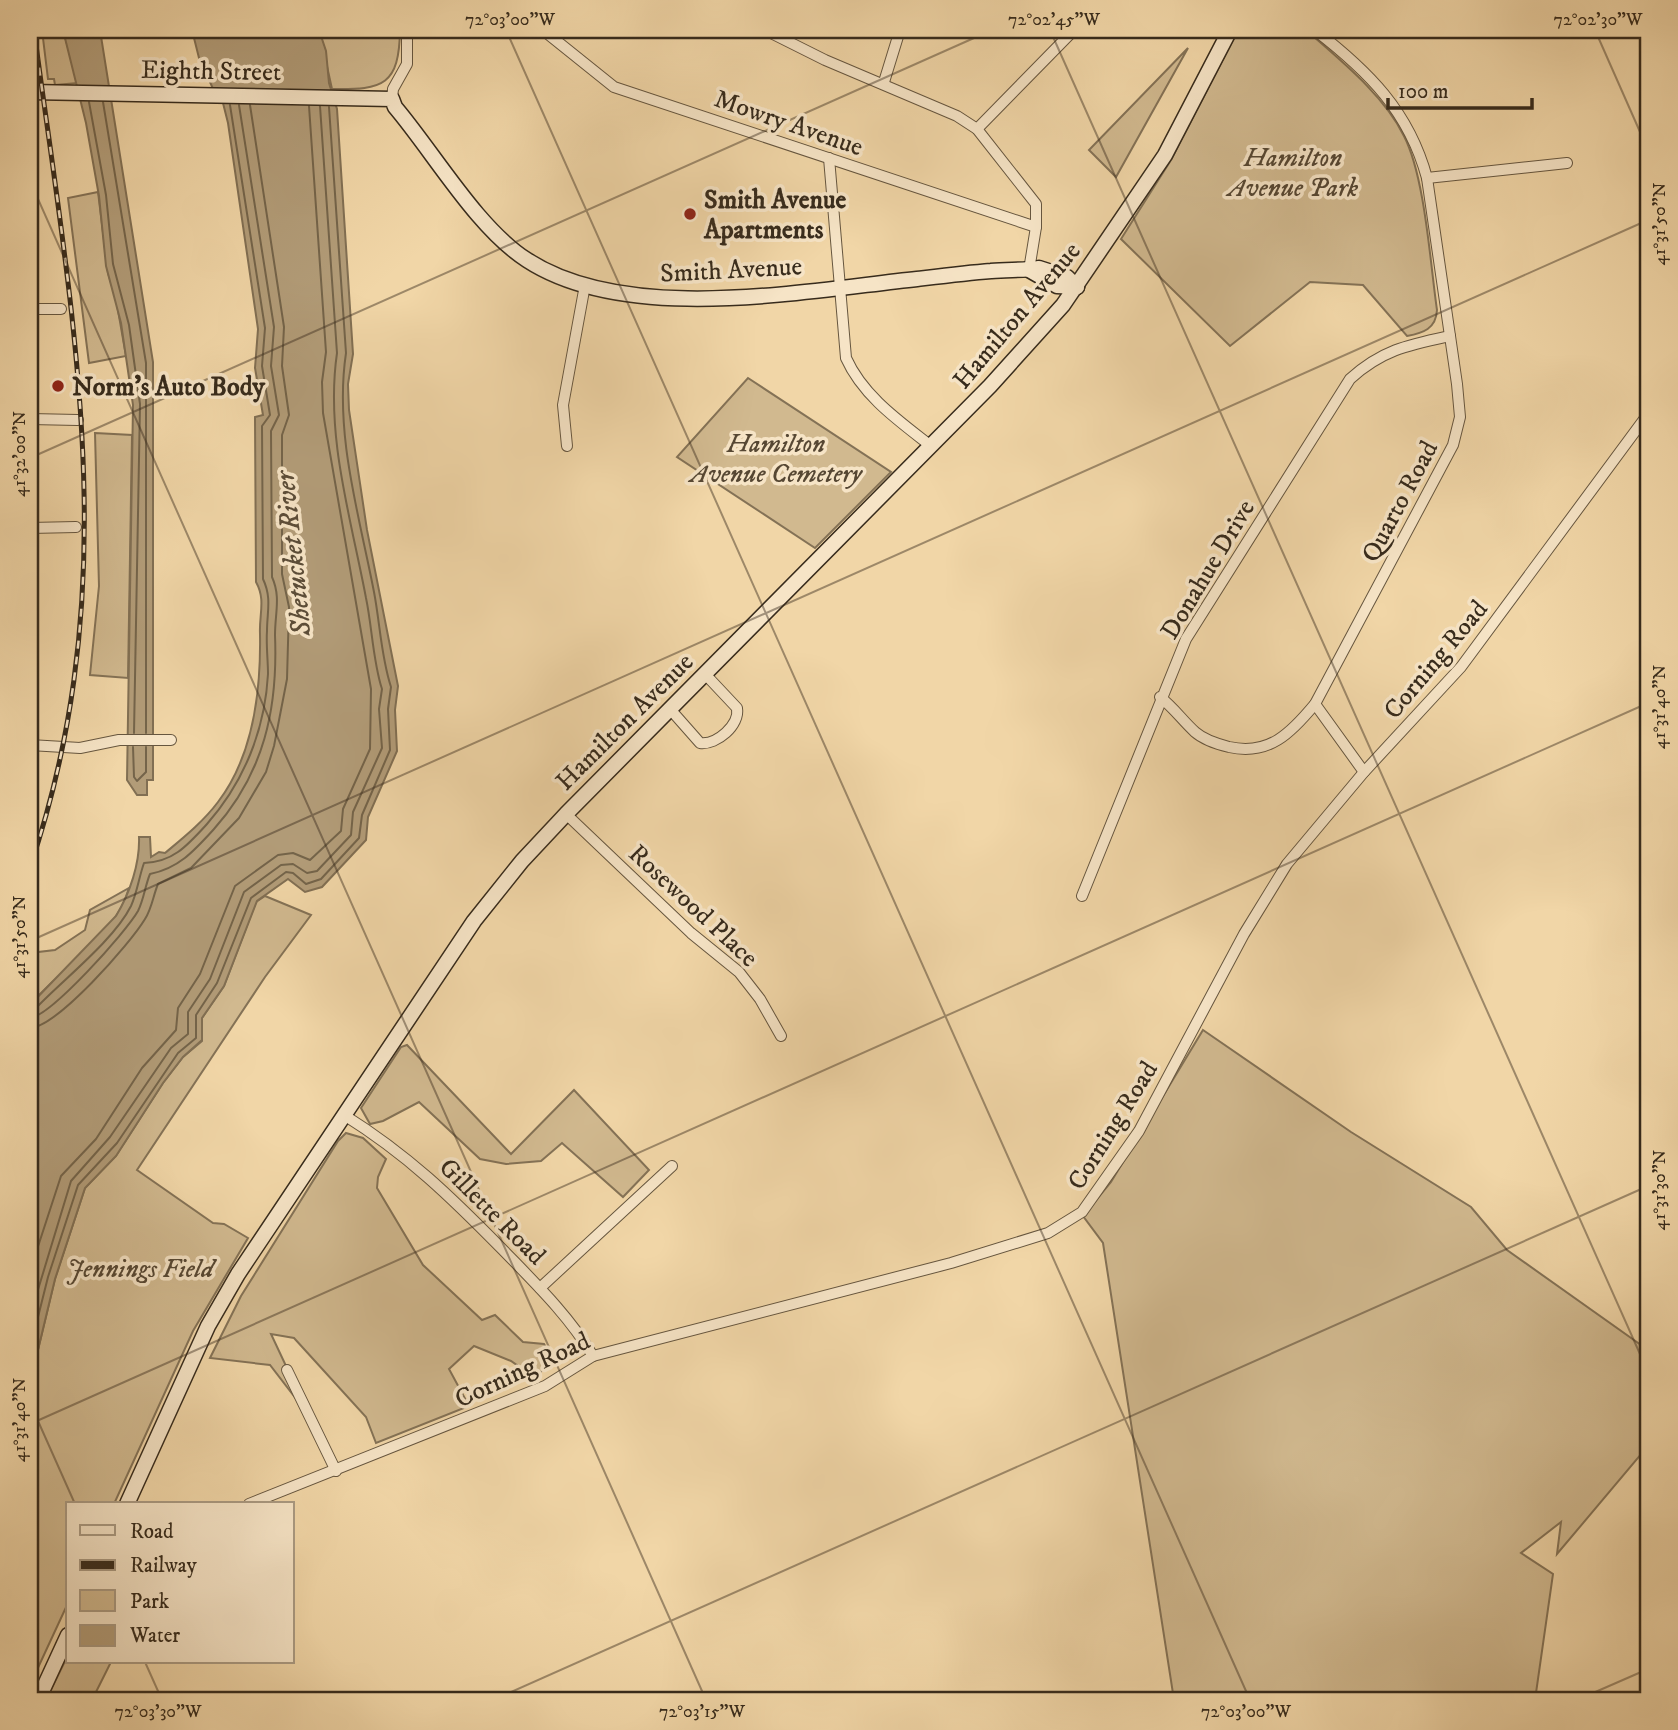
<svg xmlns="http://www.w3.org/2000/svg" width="1678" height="1730" viewBox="0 0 1678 1730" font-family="'IM FELL DW Pica',serif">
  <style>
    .green { fill: #d1b98f; stroke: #847256; stroke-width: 2 }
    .water { fill: #b29c78; stroke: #816f53; stroke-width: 2 }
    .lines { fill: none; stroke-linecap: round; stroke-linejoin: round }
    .shore { stroke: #74644a; stroke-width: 2 }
    .street-casing { stroke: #66563f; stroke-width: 12 }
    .secondary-casing { stroke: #372b1c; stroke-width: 17 }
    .street { stroke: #f6e4c6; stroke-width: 10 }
    .secondary { stroke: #f6e4c6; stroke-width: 14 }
    .rail-casing { stroke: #372b1c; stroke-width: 5 }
    .rail { stroke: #f6e4c6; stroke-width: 2.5; stroke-dasharray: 8; stroke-linecap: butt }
    .ticks { fill: none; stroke: #372b1c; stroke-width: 2; stroke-opacity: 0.45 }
    .poi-dot { fill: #8f2418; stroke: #f6e4c6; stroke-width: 2.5 }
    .labels { text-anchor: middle; stroke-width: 7; stroke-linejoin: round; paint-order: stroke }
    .street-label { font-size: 26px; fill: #372b1c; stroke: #f6e4c6 }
    .park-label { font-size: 26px; font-style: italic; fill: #564733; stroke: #f6e4c6 }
    .poi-label { font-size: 26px; font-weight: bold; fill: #372b1c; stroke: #f6e4c6; text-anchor: start }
    .water-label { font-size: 28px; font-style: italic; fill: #5c4d38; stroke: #f6e4c6 }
    .neatline { fill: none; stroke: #372b1c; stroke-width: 2.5 }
    .ticks-label { font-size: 18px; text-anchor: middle; fill: #372b1c }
  </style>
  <rect width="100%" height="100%" fill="#f1d6a7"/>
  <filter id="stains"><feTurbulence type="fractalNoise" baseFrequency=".00286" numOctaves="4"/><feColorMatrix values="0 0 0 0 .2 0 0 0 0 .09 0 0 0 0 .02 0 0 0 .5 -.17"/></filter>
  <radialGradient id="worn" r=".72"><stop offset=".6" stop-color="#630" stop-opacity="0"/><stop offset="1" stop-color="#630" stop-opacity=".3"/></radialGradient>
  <!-- green -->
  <g class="green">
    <path d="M42,30H63L78,83L55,85L54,79H48Z"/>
    <path d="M319,30H400C399,85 384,90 332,89Z"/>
    <path d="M1238,30H1306C1340,60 1384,95 1404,136C1425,177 1430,262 1437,310C1436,329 1423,333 1407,336L1363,285L1310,282L1230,346L1121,239L1171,160Z"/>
    <path d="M1188,48L1116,177L1089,150Z"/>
    <path d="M98,192L108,273L116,299L126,356L89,363L68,198Z"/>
    <path d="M748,378L891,472L815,548L677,457Z"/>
    <path d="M95,433L132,435L128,678L90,675L99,586Z"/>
    <path d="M129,888C117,935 60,969 30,1005V953L55,950L85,930L90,910Z"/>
    <path d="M265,896L311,915L265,977L137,1170L213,1223L224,1224L248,1238L193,1331L114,1504H68V1603L30,1685V1383L55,1279L85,1188L116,1156L163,1083L183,1057L202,1041V1018L224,986L256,902Z"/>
    <path d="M1203,1030L1351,1132L1471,1207L1507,1250L1648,1350V1446L1557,1554L1561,1522L1521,1553L1553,1574L1535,1700H1174L1103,1243L1083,1216L1111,1182Z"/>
    <path d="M407,1045L511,1154L574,1090L649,1170L623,1197L562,1143L541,1161L506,1164L480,1159L419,1102L383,1121L370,1124L361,1108L401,1047Z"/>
    <path d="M346,1133L363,1138L386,1159L378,1177L377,1188L423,1265L482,1320L495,1315L523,1342L544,1344L553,1359L535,1378L511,1361L474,1346L449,1369L469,1406L376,1443L366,1417L294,1338L271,1334L302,1400H297L270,1365L210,1358L241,1296L338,1141Z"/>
    <path d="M68,1655V1662H111L92,1700H46Z"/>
  </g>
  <!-- water -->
  <g class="water">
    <path d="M63,30H100L153,362V780H147V795H137L127,780L133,405L121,323L106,266L99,196L86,123Z"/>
    <path d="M192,30H319L326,51L329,83L337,109L353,354L348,384L349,410L367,530L398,686L395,710L397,751L368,817L366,840L322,887L305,892L288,879L257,901L224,986L202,1018V1040L183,1057L163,1083L116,1156L85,1188L55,1279L30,1383V1005L116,916C130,893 140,863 139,837H150L151,857L159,852L165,853C183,838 203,822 218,802C254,755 261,690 260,634C259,614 266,600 256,582L255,417L263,415L255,368L258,329L228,123L223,103L219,102L199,58Z"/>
  </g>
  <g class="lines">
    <!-- shore -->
    <g class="shore">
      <path d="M89,102L106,195L113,264L129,325L140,404L134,733"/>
      <path d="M103,102L146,363V733"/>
      <path d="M133,747L134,777L137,781L146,772V747"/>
      <path d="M30,1009L37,1007C64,979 114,940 131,906C137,893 139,877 144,863C173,862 187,846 207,824C244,782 265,730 268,674C268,660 266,645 267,631C267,612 272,598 263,579L262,426L270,415L262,366L265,328L230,105"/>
      <path d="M30,1018C51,1016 126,932 138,911C144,899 145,886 150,874C179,868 194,851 214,829C264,773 278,709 275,635C275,613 281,597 272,577L271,431L279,415L271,366L274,327L239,105"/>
      <path d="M30,1028C57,1027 130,944 145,919C152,908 153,896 158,884L191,868L239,818L266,772L274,746L287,679L289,607L282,574V435L289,415L282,366L284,327L250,105"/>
      <path d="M30,1271L61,1176L96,1139L142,1068L176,1030L178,1008L200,974L235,886L278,855L293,853L310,860L341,831L343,809L370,749L371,689L323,413L322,382L326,352L309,106"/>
      <path d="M30,1316L71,1181L110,1137L171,1048L188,1034V1012L210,979L244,892L281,865L293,864L307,873L317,871L351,835L353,812L382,748L379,709L382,689C373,662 372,626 366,598C351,518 325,435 337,353L320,106"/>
      <path d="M30,1349L48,1277L78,1185L117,1143L178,1053L196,1038V1015L217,983L251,898L286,872L293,873L306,884L321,879L359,838L362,815L390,750L388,709L391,687C381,657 380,623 374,592C359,514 334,433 346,353L329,107"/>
    </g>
    <!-- street casing -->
    <g class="street-casing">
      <g id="street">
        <path d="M543,30L614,87L1036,227"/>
        <path d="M765,30L825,60L957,116L977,129L1036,204V227L1029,270"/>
        <path d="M1325,37L1333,30"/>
        <path d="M884,82L900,30"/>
        <path d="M392,99L393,89L407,64V30"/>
        <path d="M977,129L1074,30"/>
        <path d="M829,158L846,358C863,396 899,421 931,446"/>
        <path d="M1427,178L1567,163"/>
        <path d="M30,309H61"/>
        <path d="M30,419L78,420"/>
        <path d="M567,446L563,405L585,285"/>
        <path d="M30,528L76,527"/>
        <path d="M1160,697C1174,708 1182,720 1195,732C1204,740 1217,744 1229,747C1269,756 1291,733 1315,704L1453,445L1460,417L1457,384L1427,178C1409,111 1368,71 1315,30"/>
        <path d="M1315,704L1364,772"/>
        <path d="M670,709L700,743C717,745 740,725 737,708L705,674"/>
        <path d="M30,745L80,748L119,740H171"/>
        <path d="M566,814L691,933L739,972L760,999L781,1036"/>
        <path d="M1082,896L1186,639L1350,379C1382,350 1408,345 1450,336"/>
        <path d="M344,1115C408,1155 451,1197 503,1250C536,1284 569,1316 593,1356"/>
        <path d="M540,1288L672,1166"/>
        <path d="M287,1370L336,1471"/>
        <path d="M249,1504L545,1386L593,1356L951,1263L1048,1233L1082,1212L1139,1131L1244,934L1287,864L1364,772L1461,667L1648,414"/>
      </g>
    </g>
    <!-- secondary casing -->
    <g class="secondary-casing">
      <g id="secondary">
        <path d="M30,92L392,99L395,107C434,153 477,228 527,260C627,325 803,291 917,279C942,276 966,273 991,271C1007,269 1023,271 1039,268L1067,277L1077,287"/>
        <path d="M1029,270L1057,286L1077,287"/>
        <path d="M127,1504L208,1326L238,1274L474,921L522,861L566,814L990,386L1063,305L1165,155L1230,30"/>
        <path d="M38,1700L68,1635"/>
      </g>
    </g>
    <!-- street -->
    <use href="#street" class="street"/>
    <!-- secondary -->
    <use href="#secondary" class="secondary"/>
    <!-- rail casing -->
    <g class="rail-casing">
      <path id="rail" d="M30,867C127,582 72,318 34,30"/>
    </g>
    <!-- rail -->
    <use href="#rail" class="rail"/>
  </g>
  <!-- ticks -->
  <path class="ticks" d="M506,30L1250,1700M1050,30L1648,1372M1595,30L1648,150M30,181L706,1700M30,458L992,30M30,941L1648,220M30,1403L75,1504M30,1424L1648,703M145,1662L162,1700M493,1700L1648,1186M1577,1700L1648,1669"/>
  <!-- markers -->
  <g class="poi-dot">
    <circle cx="690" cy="214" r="7"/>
    <circle cx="58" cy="386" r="7"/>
  </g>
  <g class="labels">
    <!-- street labels -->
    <g class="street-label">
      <text transform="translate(211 70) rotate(1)" y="9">Eighth Street</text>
      <text transform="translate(789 122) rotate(19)" y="9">Mowry Avenue</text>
      <text transform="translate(731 269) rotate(-3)" y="9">Smith Avenue</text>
      <text transform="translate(1016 315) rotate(-50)" y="9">Hamilton Avenue</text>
      <text transform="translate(1399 501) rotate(-62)" y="9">Quarto Road</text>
      <text transform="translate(1207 569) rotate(-59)" y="9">Donahue Drive</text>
      <text transform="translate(1435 659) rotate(-50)" y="9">Corning Road</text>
      <text transform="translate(624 721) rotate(-45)" y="9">Hamilton Avenue</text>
      <text transform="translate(694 905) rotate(43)" y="9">Rosewood Place</text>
      <text transform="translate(1112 1125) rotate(-58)" y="9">Corning Road</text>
      <text transform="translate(493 1211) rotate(45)" y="9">Gillette Road</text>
      <text transform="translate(522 1369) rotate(-25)" y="9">Corning Road</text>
    </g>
    <!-- park labels -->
    <g class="park-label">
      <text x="1293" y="166">Hamilton<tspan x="1293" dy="30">Avenue Park</tspan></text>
      <text x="776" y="452">Hamilton<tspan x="776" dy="30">Avenue Cemetery</tspan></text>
      <text x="140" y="1277">Jennings Field</text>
    </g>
    <!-- poi labels -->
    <g class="poi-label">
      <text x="704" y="208">Smith Avenue<tspan x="704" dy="30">Apartments</tspan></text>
      <text x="72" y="395">Norm's Auto Body</text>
    </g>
    <!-- water labels -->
    <g class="water-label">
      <text transform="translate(292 554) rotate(-96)" y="10">Shetucket River</text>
    </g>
  </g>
  <!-- margin -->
  <rect width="1678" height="1730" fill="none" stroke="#f1d6a7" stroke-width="77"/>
  <!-- legend -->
  <rect x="66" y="1502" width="228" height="161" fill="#f6e4c6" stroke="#aa9a82" stroke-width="2"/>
  <rect x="80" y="1525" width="35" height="10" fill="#f6e4c6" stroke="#aa9a82" stroke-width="2"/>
  <text x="130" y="1538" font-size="21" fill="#372b1c">Road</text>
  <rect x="80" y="1560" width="35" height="10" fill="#372b1c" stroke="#aa9a82" stroke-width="2"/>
  <text x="130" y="1572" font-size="21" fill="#372b1c">Railway</text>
  <rect x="80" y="1590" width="35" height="21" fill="#d1b98f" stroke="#aa9a82" stroke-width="2"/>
  <text x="130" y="1608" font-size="21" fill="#372b1c">Park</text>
  <rect x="80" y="1625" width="35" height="21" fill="#b29c78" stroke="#aa9a82" stroke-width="2"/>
  <text x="130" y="1642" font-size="21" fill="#372b1c">Water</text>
  <!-- scale -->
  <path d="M1388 98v10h144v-10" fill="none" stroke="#372b1c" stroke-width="3.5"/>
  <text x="1398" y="98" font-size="21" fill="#372b1c" stroke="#f6e4c6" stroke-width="5" paint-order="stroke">100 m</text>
  <rect x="38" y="38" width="1602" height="1654" class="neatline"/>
  <g class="ticks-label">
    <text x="510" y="25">72°03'00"W</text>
    <text x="1054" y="25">72°02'45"W</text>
    <text x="1598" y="25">72°02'30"W</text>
    <text transform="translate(1659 224) rotate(-90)" y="6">41°31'50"N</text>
    <text transform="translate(19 454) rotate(-90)" y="6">41°32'00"N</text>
    <text transform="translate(1659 707) rotate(-90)" y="6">41°31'40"N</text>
    <text transform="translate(19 937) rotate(-90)" y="6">41°31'50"N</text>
    <text transform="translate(1659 1190) rotate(-90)" y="6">41°31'30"N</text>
    <text transform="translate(19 1420) rotate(-90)" y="6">41°31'40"N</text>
    <text x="158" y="1717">72°03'30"W</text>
    <text x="702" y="1717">72°03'15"W</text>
    <text x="1246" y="1717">72°03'00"W</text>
  </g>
  <rect width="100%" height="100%" filter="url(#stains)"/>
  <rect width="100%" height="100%" fill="url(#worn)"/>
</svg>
